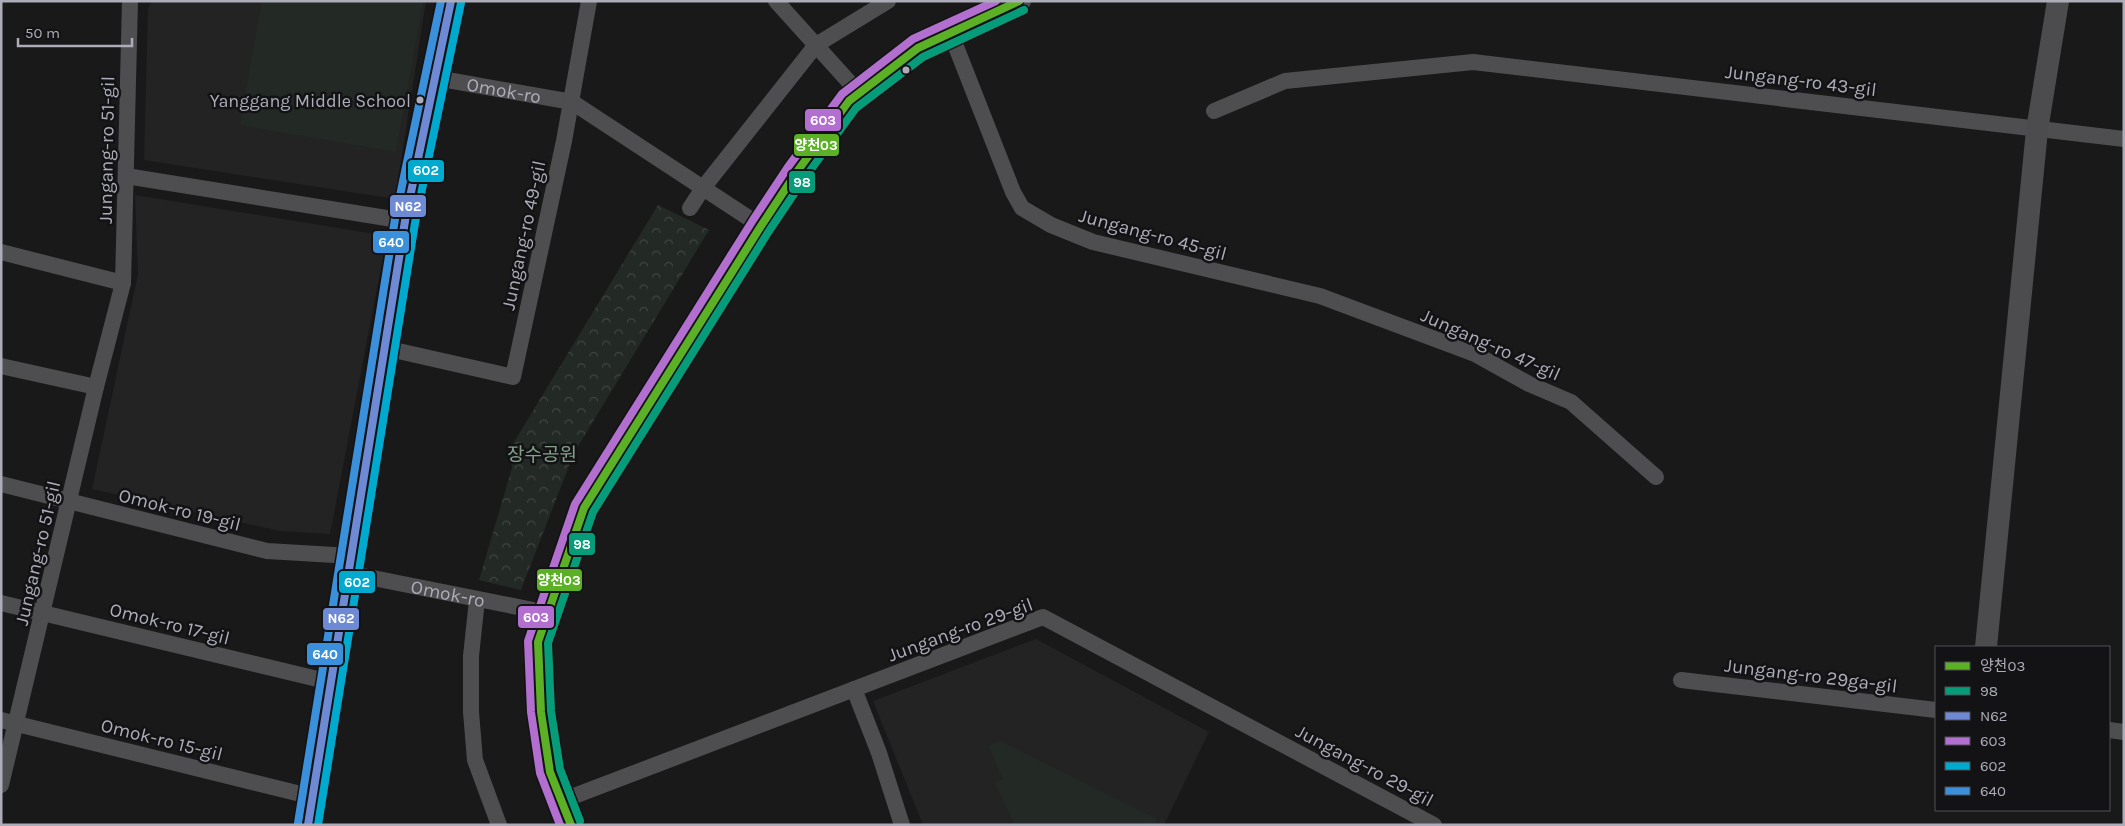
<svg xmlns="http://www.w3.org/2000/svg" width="2125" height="826" viewBox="0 0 2125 826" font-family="Karla,'Noto Sans KR',sans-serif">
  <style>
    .built { fill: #232324 }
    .park { fill: url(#park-crowns) }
    .garden { fill: #232924 }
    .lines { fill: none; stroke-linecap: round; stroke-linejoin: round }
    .street { stroke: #4e4e51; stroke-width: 16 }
    .secondary { stroke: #4c4c4f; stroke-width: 22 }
    .bus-1-casing { stroke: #131315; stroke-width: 11 }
    .bus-2-casing { stroke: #131315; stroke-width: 11 }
    .bus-3-casing { stroke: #131315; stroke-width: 11 }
    .bus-4-casing { stroke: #131315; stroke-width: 11 }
    .bus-5-casing { stroke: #131315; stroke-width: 11 }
    .bus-6-casing { stroke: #131315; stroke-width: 11 }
    .bus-1 { stroke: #5bb025; stroke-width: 8 }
    .bus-2 { stroke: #069c7a; stroke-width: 8 }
    .bus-3 { stroke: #6e8ad4; stroke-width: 8 }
    .bus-4 { stroke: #b36fd0; stroke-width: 8 }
    .bus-5 { stroke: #00a9ce; stroke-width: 8 }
    .bus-6 { stroke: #3a90db; stroke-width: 8 }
    .bus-dot { fill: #acadb8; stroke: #131315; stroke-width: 2 }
    .labels { text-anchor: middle; stroke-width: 5; stroke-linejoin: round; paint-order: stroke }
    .bus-label { font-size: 18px; fill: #acadb8; stroke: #131315; text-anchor: end }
    .street-label { font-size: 19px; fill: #acadb8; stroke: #131315 }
    .park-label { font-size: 19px; fill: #85a18c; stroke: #131315 }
    .line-badge { stroke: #131315; stroke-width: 2 }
    .badge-label { font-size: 14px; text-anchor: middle; font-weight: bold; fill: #fff }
  </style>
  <defs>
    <pattern id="park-crowns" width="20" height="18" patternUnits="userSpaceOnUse" patternTransform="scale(1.25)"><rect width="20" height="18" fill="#232924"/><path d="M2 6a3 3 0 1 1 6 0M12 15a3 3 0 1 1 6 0" fill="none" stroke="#404542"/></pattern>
  </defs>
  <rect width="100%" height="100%" fill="#191919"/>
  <!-- built -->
  <g class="built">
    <path d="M152,1H426L395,199L144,160L148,8Z"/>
    <path d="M135,195L387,236L330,534L280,531L92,489L138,274Z"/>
    <path d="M1036,639L1209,732L1164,825H923L873,701Z"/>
  </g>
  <!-- park -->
  <path class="park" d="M658,205L709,230L574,453L521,590L479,580L512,468L511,447Z"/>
  <!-- garden -->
  <g class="garden">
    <path d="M262,1H423L396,152L240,125Z"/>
    <path d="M1000,741L1157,819L1154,825H1015L995,783L1003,779L988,746Z"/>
  </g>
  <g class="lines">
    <!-- street -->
    <g class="street">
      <path d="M776,1L859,93"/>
      <path d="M951,34L1013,192L1022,208L1051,225L1093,242L1320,296L1475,354L1529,384L1571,402L1656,477"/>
      <path id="s1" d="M436,78L572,102L761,226"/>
      <path d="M1214,111L1285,81L1473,62L2124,139"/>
      <path d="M126,176L405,221"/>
      <path d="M690,208L703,188L816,45L888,1"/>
      <path d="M1,252L123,283"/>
      <path d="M385,348L513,377L564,141L589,1"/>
      <path d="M1,366L96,387"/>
      <path d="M1,484L267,551L351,556"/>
      <path id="s2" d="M348,573L548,613"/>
      <path d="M477,600L471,656V712L475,760L499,825"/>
      <path d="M1,603L330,682"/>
      <path d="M1681,680L1936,710"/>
      <path d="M854,689L879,753L902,825"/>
      <path d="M1,720L313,797"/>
      <path d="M2109,730L2124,732"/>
      <path d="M1,785L96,387L123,283L130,1"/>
      <path d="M561,801L1043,617L1434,825"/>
    </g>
    <!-- secondary -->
    <g class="secondary">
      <path d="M1986,647L2037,130L2058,1"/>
      <path d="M308,825L405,221L451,1"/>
      <path d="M571,825L550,772L541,712L538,642L584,508L761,226L796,173L849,101L918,48L1020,1"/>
    </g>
    <!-- bus-1 casing -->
    <g class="bus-1-casing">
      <path id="bus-1" d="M571,825L550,772L541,712L538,642L584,508L761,226L796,173L849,101L918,48L1019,1"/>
    </g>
    <!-- bus-2 casing -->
    <g class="bus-2-casing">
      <path id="bus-2" d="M580,821L560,769L551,711L548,643L593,512L769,231L804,179L856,108L923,57L1024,10"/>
    </g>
    <!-- bus-3 casing -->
    <g class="bus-3-casing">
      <path id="bus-3" d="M308,825L405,221L451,1"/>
    </g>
    <!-- bus-4 casing -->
    <g class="bus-4-casing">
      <path id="bus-4" d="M560,825L540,773L531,712L528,641L575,504L753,220L788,167L842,94L913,39L996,1"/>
    </g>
    <!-- bus-5 casing -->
    <g class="bus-5-casing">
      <path id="bus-5" d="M318,825L415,223L461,3"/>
    </g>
    <!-- bus-6 casing -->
    <g class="bus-6-casing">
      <path id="bus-6" d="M298,823L395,219L441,1"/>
    </g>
    <!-- bus-1 -->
    <use href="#bus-1" class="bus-1"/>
    <!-- bus-2 -->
    <use href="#bus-2" class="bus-2"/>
    <!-- bus-3 -->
    <use href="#bus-3" class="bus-3"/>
    <!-- bus-4 -->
    <use href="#bus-4" class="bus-4"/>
    <!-- bus-5 -->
    <use href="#bus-5" class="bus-5"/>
    <!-- bus-6 -->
    <use href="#bus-6" class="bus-6"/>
  </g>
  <!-- markers -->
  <g class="bus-dot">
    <circle cx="906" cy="70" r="4.5"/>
    <circle cx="420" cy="100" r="4.5"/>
  </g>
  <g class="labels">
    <!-- bus labels -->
    <g class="bus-label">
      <text x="411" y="107">Yanggang Middle School</text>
    </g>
    <!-- street labels -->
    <g class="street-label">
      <text transform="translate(1801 80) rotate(7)" y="7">Jungang-ro 43-gil</text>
      <text dy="7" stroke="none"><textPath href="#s1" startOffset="69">Omok-ro</textPath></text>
      <text transform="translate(106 150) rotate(-89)" y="7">Jungang-ro 51-gil</text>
      <text transform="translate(1153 234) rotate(15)" y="7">Jungang-ro 45-gil</text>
      <text transform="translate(523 235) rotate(-78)" y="7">Jungang-ro 49-gil</text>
      <text transform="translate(1491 344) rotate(24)" y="7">Jungang-ro 47-gil</text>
      <text transform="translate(180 509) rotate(14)" y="7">Omok-ro 19-gil</text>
      <text transform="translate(37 553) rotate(-77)" y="7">Jungang-ro 51-gil</text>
      <text dy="7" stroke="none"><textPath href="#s2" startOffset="102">Omok-ro</textPath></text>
      <text transform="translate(170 623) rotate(14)" y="7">Omok-ro 17-gil</text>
      <text transform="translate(960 629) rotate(-20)" y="7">Jungang-ro 29-gil</text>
      <text transform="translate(1811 675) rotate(7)" y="7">Jungang-ro 29ga-gil</text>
      <text transform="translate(162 739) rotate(14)" y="7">Omok-ro 15-gil</text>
      <text transform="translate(1365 765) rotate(28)" y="7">Jungang-ro 29-gil</text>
    </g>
    <!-- park labels -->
    <g class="park-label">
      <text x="542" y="461">장수공원</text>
    </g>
  </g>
  <g class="line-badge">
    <rect x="804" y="108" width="38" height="24" rx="5" fill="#b36fd0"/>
    <rect x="793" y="133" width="47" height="24" rx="5" fill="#5bb025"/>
    <rect x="407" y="159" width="38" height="24" rx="5" fill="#00a9ce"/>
    <rect x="788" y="170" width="28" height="24" rx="5" fill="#069c7a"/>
    <rect x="389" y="194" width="38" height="24" rx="5" fill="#6e8ad4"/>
    <rect x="372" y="230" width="38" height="24" rx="5" fill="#3a90db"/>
    <rect x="568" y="532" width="28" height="24" rx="5" fill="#069c7a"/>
    <rect x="536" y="568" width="47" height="24" rx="5" fill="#5bb025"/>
    <rect x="338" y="570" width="38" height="24" rx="5" fill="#00a9ce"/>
    <rect x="517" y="605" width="38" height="24" rx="5" fill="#b36fd0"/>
    <rect x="322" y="607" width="38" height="24" rx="5" fill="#6e8ad4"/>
    <rect x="306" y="642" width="38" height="24" rx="5" fill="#3a90db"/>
  </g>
  <g class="badge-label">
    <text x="823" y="125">603</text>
    <text x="816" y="150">양천03</text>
    <text x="426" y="175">602</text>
    <text x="802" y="187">98</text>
    <text x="408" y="211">N62</text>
    <text x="391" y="247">640</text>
    <text x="582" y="549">98</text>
    <text x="559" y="585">양천03</text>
    <text x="357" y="587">602</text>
    <text x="536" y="622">603</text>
    <text x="341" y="623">N62</text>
    <text x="325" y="659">640</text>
  </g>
  <!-- border -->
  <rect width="2125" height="826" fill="none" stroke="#acadb8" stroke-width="5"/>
  <!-- legend -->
  <rect x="1935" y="646" width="175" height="165" fill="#131315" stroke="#505156"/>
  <rect x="1945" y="662" width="25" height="8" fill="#5bb025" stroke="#505156"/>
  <text x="1980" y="671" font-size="15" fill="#acadb8">양천03</text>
  <rect x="1945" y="687" width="25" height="8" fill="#069c7a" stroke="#505156"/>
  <text x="1980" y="696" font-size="15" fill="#acadb8">98</text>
  <rect x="1945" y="712" width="25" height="8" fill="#6e8ad4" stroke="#505156"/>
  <text x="1980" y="721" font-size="15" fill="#acadb8">N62</text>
  <rect x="1945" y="737" width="25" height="8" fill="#b36fd0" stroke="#505156"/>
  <text x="1980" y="746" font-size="15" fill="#acadb8">603</text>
  <rect x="1945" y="762" width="25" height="8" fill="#00a9ce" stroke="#505156"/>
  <text x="1980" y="771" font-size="15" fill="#acadb8">602</text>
  <rect x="1945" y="787" width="25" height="8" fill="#3a90db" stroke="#505156"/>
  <text x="1980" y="796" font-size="15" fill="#acadb8">640</text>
  <!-- scale -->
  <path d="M18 38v8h114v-8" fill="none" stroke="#acadb8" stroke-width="2.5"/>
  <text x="25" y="38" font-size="15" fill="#acadb8" stroke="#131315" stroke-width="4" paint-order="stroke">50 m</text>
</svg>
